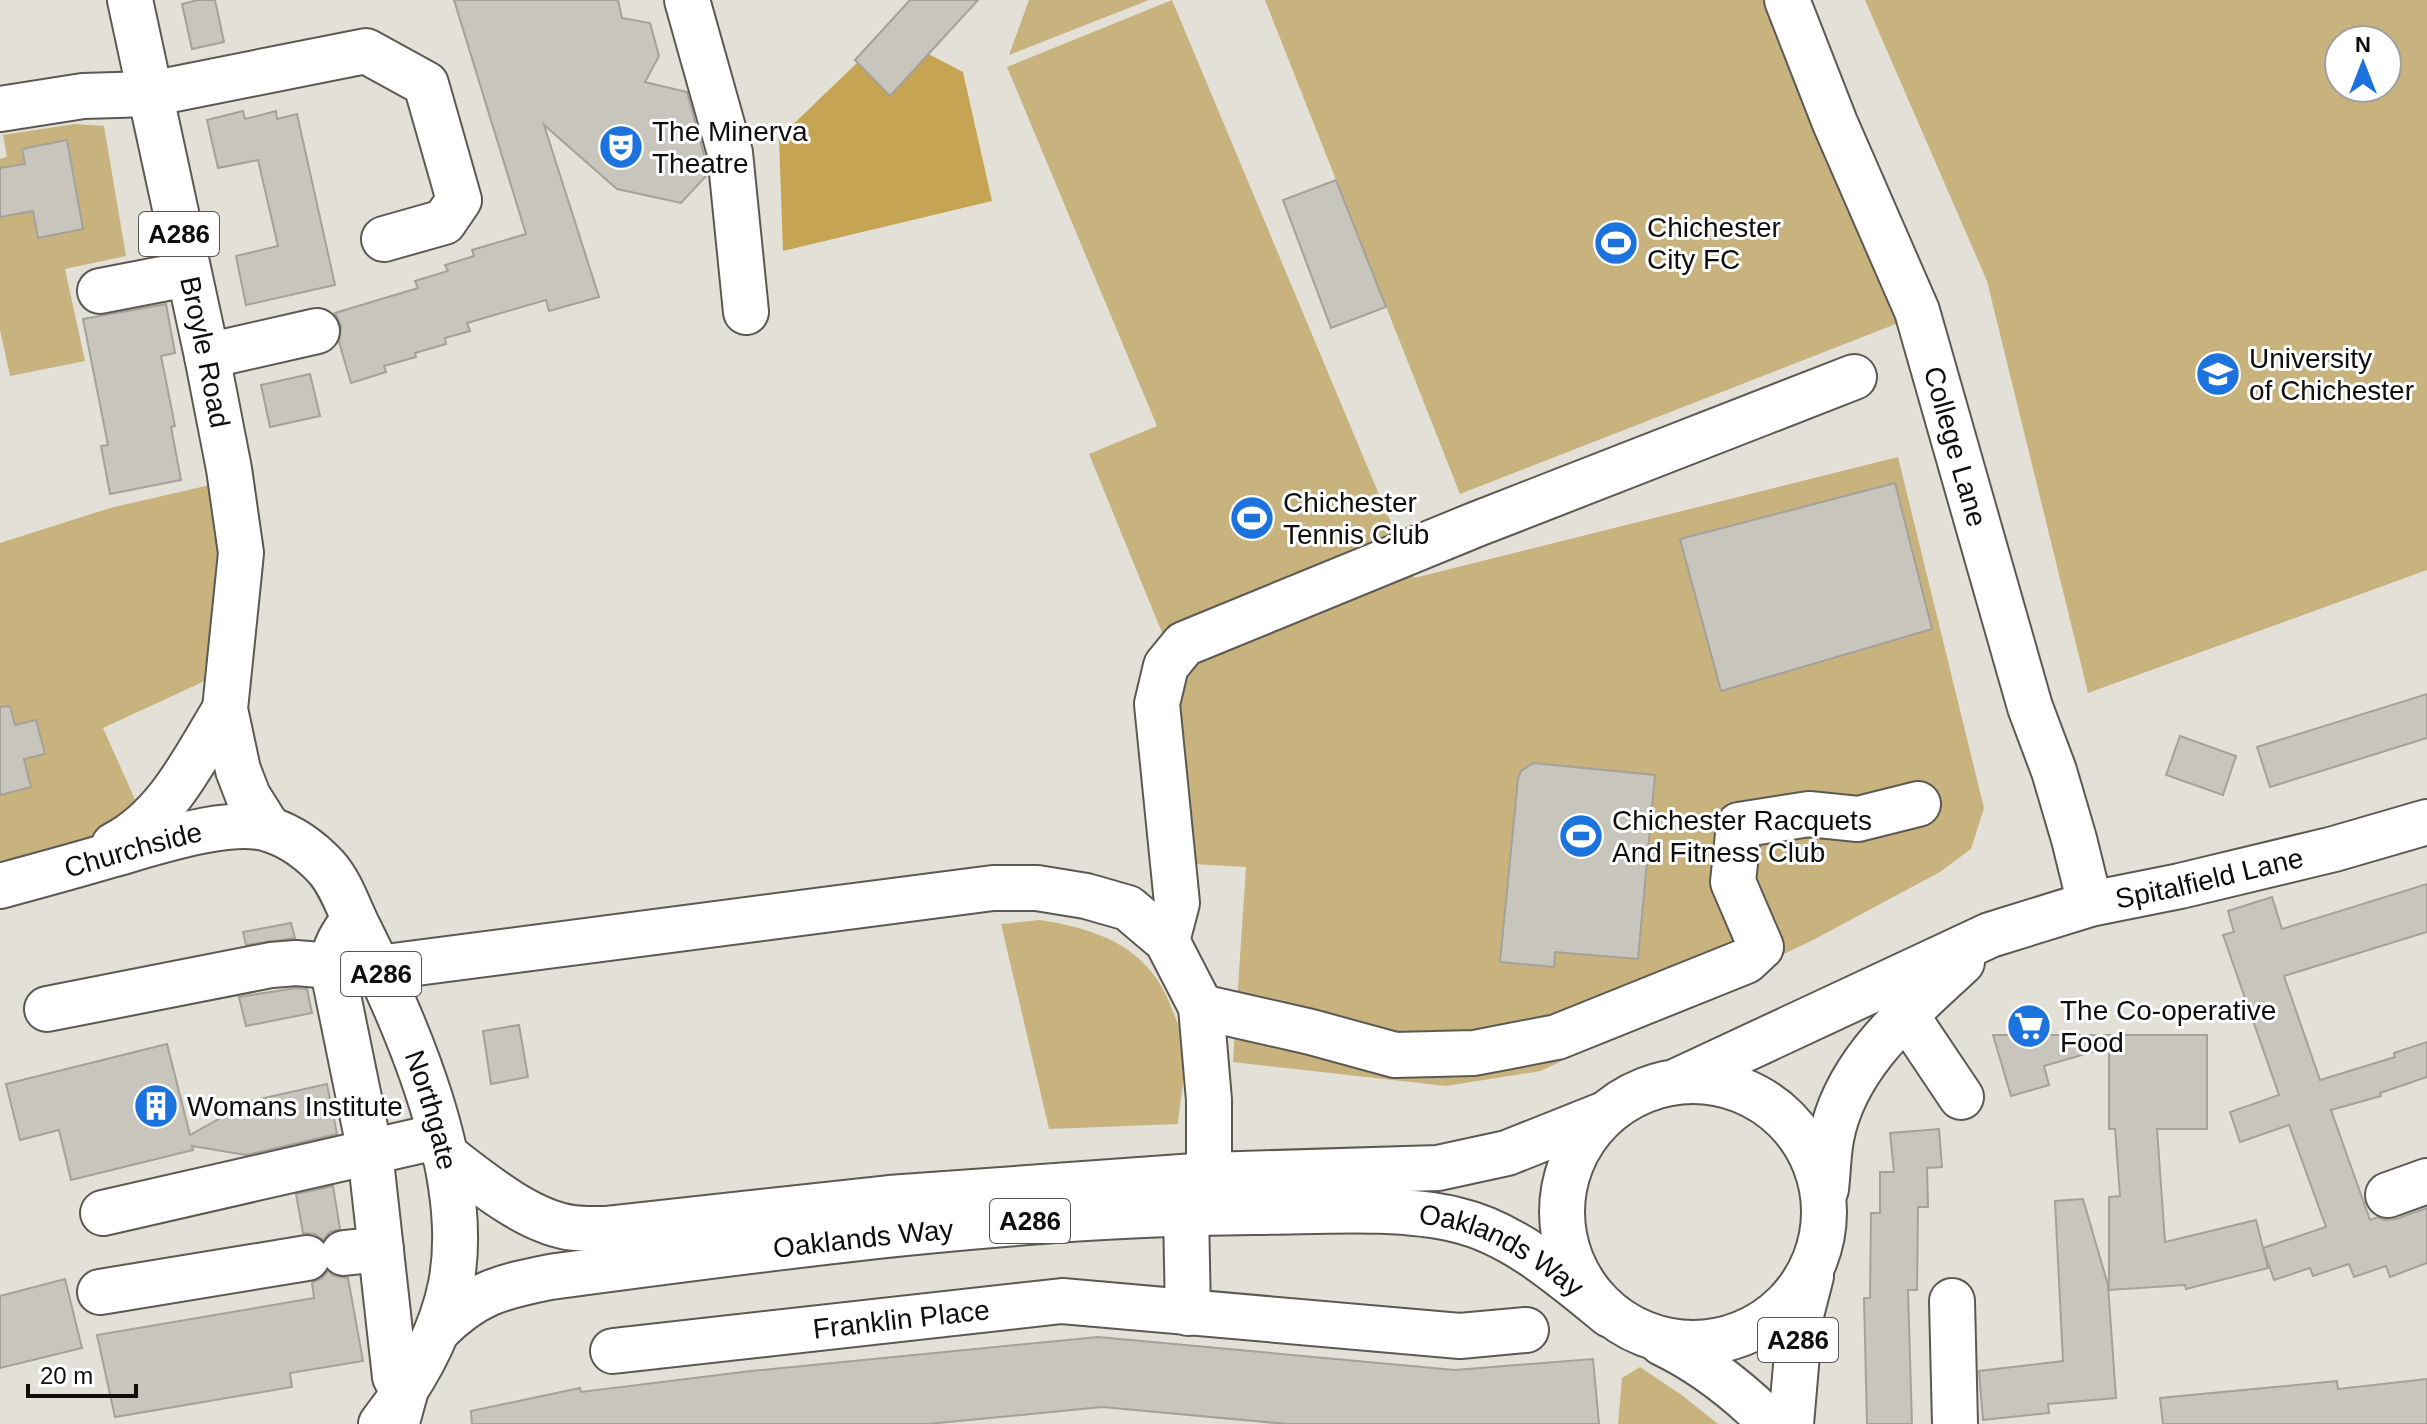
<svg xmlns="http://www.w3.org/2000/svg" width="2427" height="1424" viewBox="0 0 2427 1424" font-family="Helvetica,sans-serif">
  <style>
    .green { fill: #c8b37e; fill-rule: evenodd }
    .forest { fill: #c5a554 }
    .building { fill: #c8c5bd; stroke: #a4a19a; stroke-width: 2 }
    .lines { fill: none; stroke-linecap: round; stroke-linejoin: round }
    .minor-casing { stroke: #5c5953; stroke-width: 48 }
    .major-casing { stroke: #5c5953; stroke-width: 48 }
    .minor { stroke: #fff; stroke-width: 44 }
    .major { stroke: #fff; stroke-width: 44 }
    .labels { text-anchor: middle; stroke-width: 6; stroke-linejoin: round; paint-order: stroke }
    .shield { fill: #fff; stroke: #585655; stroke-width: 2 }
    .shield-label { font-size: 26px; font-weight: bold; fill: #100e0c }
    .poi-label { font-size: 28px; fill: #100e0c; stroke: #fff; text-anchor: start }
    .street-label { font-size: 28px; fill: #100e0c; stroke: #fff }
  </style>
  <rect width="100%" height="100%" fill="#e3e0d8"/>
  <!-- green -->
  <g class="green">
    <path d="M1029,0H1149L1009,55Z"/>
    <path d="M1172,0L1414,578L1898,457L1984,808L1971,849L1940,872L1813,940L1541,1071L1446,1086L1233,1062L1246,867L1154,862L1135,702L1143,660L1163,635L1089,454L1157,426L1007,67Z"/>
    <path d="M1265,0H1775L1901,322L1460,494Z"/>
    <path d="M1865,0H2427V570L2088,693L1987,281ZM2387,40V88H2339V40Z"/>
    <path d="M75,124L104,126L126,256L65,269L85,361L10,376L0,330V159L7,157L3,135Z"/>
    <path d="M210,485L227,558L209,679L103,728L142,815L115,833L0,874V543L110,508Z"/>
    <path d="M1040,920C1103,930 1152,949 1174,1014C1178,1025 1185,1038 1185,1049C1186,1074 1180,1099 1178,1124L1049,1129L1001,924Z"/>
    <path d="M1640,1367L1683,1396L1718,1424H1618L1622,1378Z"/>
  </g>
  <!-- forest -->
  <path class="forest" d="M888,33L963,72L992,201L783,251L779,138Z"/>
  <!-- building -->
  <g class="building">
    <path d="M198,0H215L224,42L192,49L182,4Z"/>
    <path d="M454,0H618L622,18L650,23L659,56L645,82L687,92L705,158L707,175L681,203L617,189L544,125L599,297L549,311L546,300L467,323L470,331L445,338L446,344L415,353L416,357L384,366L386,372L351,383L339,342L341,326L335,313L418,288L415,281L448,271L445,265L474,256L472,250L526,234Z"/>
    <path d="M910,0H978L890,96L855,60Z"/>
    <path d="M243,111L245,119L276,111L277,119L297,114L335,285L246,305L236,256L278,246L258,160L218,168L207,120Z"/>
    <path d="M67,140L83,229L38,238L33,211L0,217V168L25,164L22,149Z"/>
    <path d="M1336,180L1386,307L1331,328L1283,200Z"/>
    <path d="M166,304L175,353L161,356L175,426L171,427L181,480L110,494L101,446L108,445L83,319Z"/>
    <path d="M310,374L320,416L270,427L261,385Z"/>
    <path d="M1895,483L1932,629L1721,691L1680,539Z"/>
    <path d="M2427,694V738L2270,787L2257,747Z"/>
    <path d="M10,706L15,725L36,720L45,754L24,759L31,787L0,795V707Z"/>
    <path d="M2180,736L2236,756L2223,795L2166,775Z"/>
    <path d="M1533,763L1655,775L1638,959L1555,952L1554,967L1500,962L1518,779L1521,771Z"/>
    <path d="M2427,884V932L2284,976L2320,1080L2395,1057L2394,1053L2427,1042V1077L2380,1093L2381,1096L2331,1110L2370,1220L2378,1217L2384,1220L2396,1219L2427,1208V1263L2390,1277L2386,1266L2354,1277L2349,1264L2313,1276L2310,1268L2274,1280L2263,1248L2326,1227L2289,1125L2240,1142L2230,1112L2279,1095L2223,935L2234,932L2228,911L2272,897L2282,929Z"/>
    <path d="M291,923L295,938L246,945L243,932Z"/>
    <path d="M296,988L307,989L312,1013L246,1026L239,997Z"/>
    <path d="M519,1025L528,1077L491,1084L483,1031Z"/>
    <path d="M1993,1035H2207V1129H2157L2165,1242L2256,1220L2268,1268L2186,1289L2185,1285L2109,1290V1197L2120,1196L2115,1129H2109V1047L2044,1066L2049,1085L2011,1096Z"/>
    <path d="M167,1044L190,1135L251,1101L327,1084L337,1134L246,1155L192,1146L193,1150L71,1180L59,1130L20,1140L6,1084Z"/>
    <path d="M1939,1129L1942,1167L1927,1168L1928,1207H1918L1917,1290H1908L1912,1424H1867L1864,1298H1870L1871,1213H1880V1172H1894L1890,1133Z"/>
    <path d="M333,1186L340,1229L330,1232L323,1240L315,1234L303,1233L296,1194Z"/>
    <path d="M2083,1199L2108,1285L2116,1398L2048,1404L2049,1413L1983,1420L1979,1371L2063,1361L2055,1201Z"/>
    <path d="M328,1271L335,1276L348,1278L363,1361L290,1373L292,1387L115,1417L97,1335L314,1298L312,1283L322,1278Z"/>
    <path d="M65,1279L82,1348L0,1368V1296Z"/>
    <path d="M1098,1337L1455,1370L1593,1359L1599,1424H1287L1102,1407L928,1424H472L471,1411L580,1388L581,1392L751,1371Z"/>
    <path d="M2427,1379V1424H2163L2160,1398L2337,1381L2338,1389Z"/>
  </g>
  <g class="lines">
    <!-- minor casing -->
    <g class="minor-casing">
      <g id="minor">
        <path d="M687,0L730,153L746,312"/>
        <path id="s1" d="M1787,0L1835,123L1917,311L2030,707L2054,771L2074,839L2090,904"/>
        <path d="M0,109L83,96L150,94L366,51L426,84L459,200L444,222L384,239"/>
        <path d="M100,291L188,274"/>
        <path d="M207,356L317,331"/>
        <path d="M354,919C342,935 334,947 332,966L370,1152L440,1136"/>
        <path d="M1167,941L1177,903L1157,704L1166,666L1184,644L1477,524L1854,377"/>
        <path d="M378,968L993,888H1037L1086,896L1128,908L1167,941L1201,1007L1209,1100V1175"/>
        <path d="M1201,1007L1311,1032L1395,1055L1474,1053L1557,1037L1746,961L1761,947L1733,882L1739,825L1809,814L1858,819L1918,804"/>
        <path d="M47,1009L271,965L296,963L332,966"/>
        <path d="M1906,1015L1961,1097"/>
        <path d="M2388,1195L2427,1181"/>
        <path d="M103,1213L370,1152L395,1377L405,1393L397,1422"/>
        <path d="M1186,1213L1188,1313"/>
        <path d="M344,1253L381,1249"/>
        <path d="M100,1292L307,1258"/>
        <path d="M1952,1301L1955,1424"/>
        <path id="s2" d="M613,1351L1062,1301L1460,1336L1526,1330"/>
      </g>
    </g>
    <!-- major casing -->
    <g class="major-casing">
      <g id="major">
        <path id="s3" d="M130,0L207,356L229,469L241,553L225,709L238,770L248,796L268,828"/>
        <path d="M114,845C167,818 195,758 225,709"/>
        <path id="s4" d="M0,886C37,876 74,866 111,855C151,844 232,816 271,830C292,837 311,851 326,867C342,885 349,910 360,931C408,1027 472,1175 451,1284C441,1336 413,1383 381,1424"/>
        <circle cx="1693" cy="1212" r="131"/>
        <path id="s5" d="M1677,1081L1990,935L2090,904L2180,886L2334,849L2427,822"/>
        <path d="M444,1154C479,1181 529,1223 574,1228C584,1229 595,1229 605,1229L889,1198L1209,1175L1438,1168L1507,1153L1605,1114"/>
        <path d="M1826,1189C1828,1173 1828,1156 1831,1139C1845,1063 1909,1012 1962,962"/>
        <path id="s6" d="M438,1330C475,1293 500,1287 550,1277C783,1246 1017,1214 1253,1212C1316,1212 1396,1205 1457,1220C1514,1233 1566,1279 1610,1315"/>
        <path d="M1662,1343C1704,1363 1739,1391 1772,1424"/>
        <path d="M1791,1424L1800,1319L1811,1276"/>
      </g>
    </g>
    <!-- minor -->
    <use href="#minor" class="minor"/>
    <!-- major -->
    <use href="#major" class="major"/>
  </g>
  <!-- icons -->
  <defs>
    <g id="theatre-disc" transform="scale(2.3)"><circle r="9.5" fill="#1d73dd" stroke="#fff"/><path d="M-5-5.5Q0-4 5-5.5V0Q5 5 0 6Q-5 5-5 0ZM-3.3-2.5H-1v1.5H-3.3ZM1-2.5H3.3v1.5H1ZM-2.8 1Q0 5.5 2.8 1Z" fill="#fff"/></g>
    <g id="stadium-disc" transform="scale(2.3)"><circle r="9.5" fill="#1d73dd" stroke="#fff"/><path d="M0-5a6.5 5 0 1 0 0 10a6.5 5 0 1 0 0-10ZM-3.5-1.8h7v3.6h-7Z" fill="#fff"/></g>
    <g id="university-disc" transform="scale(2.3)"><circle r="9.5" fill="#1d73dd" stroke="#fff"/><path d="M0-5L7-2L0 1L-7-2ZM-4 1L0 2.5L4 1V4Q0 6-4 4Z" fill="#fff"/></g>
    <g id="supermarket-disc" transform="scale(2.3)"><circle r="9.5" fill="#1d73dd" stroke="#fff"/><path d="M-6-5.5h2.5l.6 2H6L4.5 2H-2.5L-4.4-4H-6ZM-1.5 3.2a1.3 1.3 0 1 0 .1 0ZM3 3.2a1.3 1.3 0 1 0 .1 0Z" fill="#fff"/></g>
    <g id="building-disc" transform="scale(2.3)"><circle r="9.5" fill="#1d73dd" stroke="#fff"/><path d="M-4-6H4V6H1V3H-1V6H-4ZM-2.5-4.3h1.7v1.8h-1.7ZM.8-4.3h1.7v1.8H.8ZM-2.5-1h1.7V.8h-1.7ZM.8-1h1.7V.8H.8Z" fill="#fff"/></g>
  </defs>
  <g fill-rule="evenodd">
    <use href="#theatre-disc" x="621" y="147"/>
    <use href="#stadium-disc" x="1616" y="243"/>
    <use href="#university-disc" x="2218" y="374"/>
    <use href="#stadium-disc" x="1252" y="518"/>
    <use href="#stadium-disc" x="1581" y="836"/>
    <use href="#supermarket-disc" x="2029" y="1026"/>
    <use href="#building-disc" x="156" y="1106"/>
  </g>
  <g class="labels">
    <!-- shield labels -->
    <g class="shield">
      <rect x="139" y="212" width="80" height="44" rx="6"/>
      <rect x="341" y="952" width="80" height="44" rx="6"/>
      <rect x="990" y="1199" width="80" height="44" rx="6"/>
      <rect x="1758" y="1318" width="80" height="44" rx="6"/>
    </g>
    <g class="shield-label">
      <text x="179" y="243">A286</text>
      <text x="381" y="983">A286</text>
      <text x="1030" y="1230">A286</text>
      <text x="1798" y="1349">A286</text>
    </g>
    <!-- poi labels -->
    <g class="poi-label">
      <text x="652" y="141">The Minerva<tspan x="652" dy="32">Theatre</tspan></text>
      <text x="1647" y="237">Chichester<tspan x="1647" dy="32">City FC</tspan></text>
      <text x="2249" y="368">University<tspan x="2249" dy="32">of Chichester</tspan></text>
      <text x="1283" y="512">Chichester<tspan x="1283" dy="32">Tennis Club</tspan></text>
      <text x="1612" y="830">Chichester Racquets<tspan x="1612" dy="32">And Fitness Club</tspan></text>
      <text x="2060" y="1020">The Co-operative<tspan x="2060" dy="32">Food</tspan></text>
      <text x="187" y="1116">Womans Institute</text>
    </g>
    <!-- street labels -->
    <g class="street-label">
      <text dy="10" stroke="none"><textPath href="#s3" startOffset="360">Broyle Road</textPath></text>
      <text dy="10" stroke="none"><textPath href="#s1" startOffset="478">College Lane</textPath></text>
      <text dy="10" stroke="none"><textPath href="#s4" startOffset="138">Churchside</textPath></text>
      <text dy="10" stroke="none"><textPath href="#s5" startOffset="572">Spitalfield Lane</textPath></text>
      <text dy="10" stroke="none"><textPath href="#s4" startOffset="612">Northgate</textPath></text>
      <text dy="10" stroke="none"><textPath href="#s6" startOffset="442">Oaklands Way</textPath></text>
      <text dy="10" stroke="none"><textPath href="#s6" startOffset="1090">Oaklands Way</textPath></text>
      <text dy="10" stroke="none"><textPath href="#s2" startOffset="290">Franklin Place</textPath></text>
    </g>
  </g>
  <!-- north arrow -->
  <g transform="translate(2363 64)"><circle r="38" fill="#ffffff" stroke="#9f9f9e" stroke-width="2"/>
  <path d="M0-6L14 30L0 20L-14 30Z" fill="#1d73dd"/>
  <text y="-12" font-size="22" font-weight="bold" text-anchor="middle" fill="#100e0c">N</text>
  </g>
  <!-- scale -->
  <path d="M28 1384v12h108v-12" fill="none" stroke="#100e0c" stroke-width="4"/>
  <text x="40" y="1384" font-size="24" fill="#100e0c" stroke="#ffffff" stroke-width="6" paint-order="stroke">20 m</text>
</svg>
